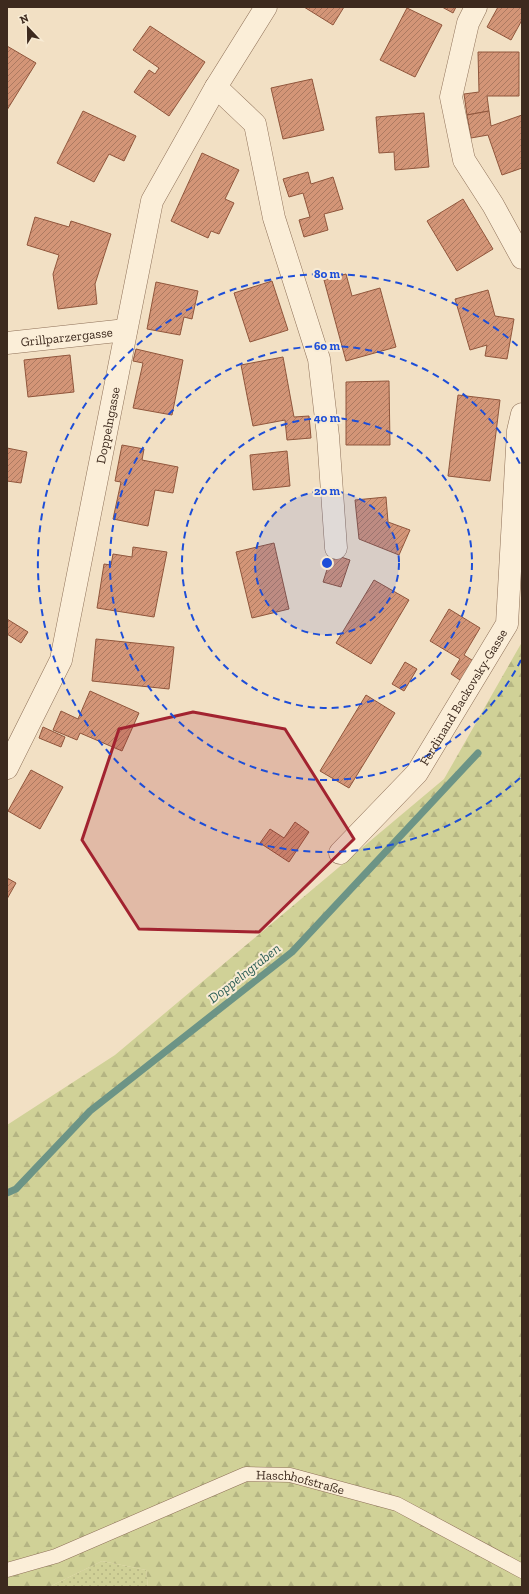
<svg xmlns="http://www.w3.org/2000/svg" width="529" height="1594" viewBox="0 0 529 1594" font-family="'Zilla Slab',serif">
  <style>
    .grass { fill: url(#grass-dots) }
    .forest { fill: url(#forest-firs) }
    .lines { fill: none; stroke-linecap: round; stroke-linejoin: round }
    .stream { stroke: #6c9486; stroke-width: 7 }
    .building { fill: url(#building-hatch); stroke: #90563c }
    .lane-casing { stroke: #8e7058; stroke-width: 15 }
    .street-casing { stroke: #8e7058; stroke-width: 23 }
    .lane { stroke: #fbeed8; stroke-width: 14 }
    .street { stroke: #fbeed8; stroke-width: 22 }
    .marked { fill: #a22330; fill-opacity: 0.2; stroke: #a22330; stroke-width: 3; stroke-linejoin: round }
    .ring { fill: none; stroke: #1d4ed8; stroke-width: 2; stroke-dasharray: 7 5 }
    .labels { text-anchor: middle; stroke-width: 4; stroke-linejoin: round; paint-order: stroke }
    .street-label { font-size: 13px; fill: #3d2a1e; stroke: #f8ebd4 }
    .water-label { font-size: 14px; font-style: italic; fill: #2c5e56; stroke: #f8ebd4 }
    .centre { fill: #1d4ed8; stroke: #f8ebd4; stroke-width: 2 }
    .ring-label { font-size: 12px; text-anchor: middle; font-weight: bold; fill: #1d4ed8; stroke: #f8ebd4; stroke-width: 4; stroke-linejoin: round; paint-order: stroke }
  </style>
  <defs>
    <pattern id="grass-dots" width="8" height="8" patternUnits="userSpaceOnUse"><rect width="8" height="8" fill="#d0d197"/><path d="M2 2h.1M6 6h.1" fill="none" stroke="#b4b482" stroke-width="1.8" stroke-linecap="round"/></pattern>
    <pattern id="forest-firs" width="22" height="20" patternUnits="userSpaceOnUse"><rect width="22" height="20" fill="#d0d197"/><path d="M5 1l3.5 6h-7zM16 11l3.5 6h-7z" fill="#b4b482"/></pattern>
    <pattern id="building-hatch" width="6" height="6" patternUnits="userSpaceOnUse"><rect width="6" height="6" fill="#d39577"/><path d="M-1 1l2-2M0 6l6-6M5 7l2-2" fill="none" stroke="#ac7a61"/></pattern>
  </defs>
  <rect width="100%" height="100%" fill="#f2e0c4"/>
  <!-- grass -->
  <path class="grass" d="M102,1561L146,1570L148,1587H49Z"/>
  <!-- forest -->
  <path class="forest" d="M522,642V1587H148L146,1570L102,1561L49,1587H7V1125L115,1055L444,779Z"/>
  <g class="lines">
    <!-- stream -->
    <path class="stream" d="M7,1193L16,1189L90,1111L292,952L478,753"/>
  </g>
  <!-- building -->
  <g class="building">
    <path d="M304,7H344L333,25Z"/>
    <path d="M442,7H456L453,13Z"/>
    <path d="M498,7H522V20L511,40L487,27Z"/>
    <path d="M407,8L442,25L415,77L380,60Z"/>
    <path d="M150,26L205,62L169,116L134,92L149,70L155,74L159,68L133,50Z"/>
    <path d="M7,46L36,63L7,110Z"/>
    <path d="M478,52H519V96H487L489,111L467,115L464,94L479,92Z"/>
    <path d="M312,79L324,130L283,139L271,88Z"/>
    <path d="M83,111L136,136L124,161L109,154L94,182L57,163Z"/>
    <path d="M489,111L491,126L522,115V168L502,175L488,135L471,138L467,115Z"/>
    <path d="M424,113L429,167L395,170L394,152L379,153L376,117Z"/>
    <path d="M202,153L239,170L225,199L234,203L219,234L211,231L208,238L171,221Z"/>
    <path d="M308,172L311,184L333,177L343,209L324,214L328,230L304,237L299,220L310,217L303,193L289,197L283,179Z"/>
    <path d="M463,199L493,249L457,271L427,221Z"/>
    <path d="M35,217L69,227L71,221L111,234L95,284L97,304L58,309L53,274L59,255L27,245Z"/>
    <path d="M346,274L352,296L380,288L396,347L346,361L324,280Z"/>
    <path d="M272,281L288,330L250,342L234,293Z"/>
    <path d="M156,282L198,291L192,319L184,317L180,335L147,329Z"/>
    <path d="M488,290L495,316L514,319L507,359L485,356L487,345L470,350L455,299Z"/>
    <path d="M136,349L183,360L172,415L133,408L143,363L133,361Z"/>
    <path d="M70,355L74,392L28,397L24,360Z"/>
    <path d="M283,357L294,417L309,416L311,438L287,440L285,420L253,426L241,365Z"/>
    <path d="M389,381L390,445H346V382Z"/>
    <path d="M458,395L500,400L490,481L448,476Z"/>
    <path d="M122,445L144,449L142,460L178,467L173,493L155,490L148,526L113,519L121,482L115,481Z"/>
    <path d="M7,448L27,452L21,483L7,481Z"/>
    <path d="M287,451L290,486L253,490L250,455Z"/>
    <path d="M386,497L388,522L410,530L399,555L359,539L355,500Z"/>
    <path d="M274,543L289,609L252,618L236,552Z"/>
    <path d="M133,547L167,552L154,617L97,608L104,564L111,565L113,554L132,557Z"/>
    <path d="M332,554L350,560L341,587L323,582Z"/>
    <path d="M374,580L409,600L371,664L336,643Z"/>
    <path d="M449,609L480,628L464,655L475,662L463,682L451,674L460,659L430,641Z"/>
    <path d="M7,619L28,632L21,643L7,634Z"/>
    <path d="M96,639L174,647L169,689L92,681Z"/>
    <path d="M405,662L417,669L404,691L392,684Z"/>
    <path d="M90,691L139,713L122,751L80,733L77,740L53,730L61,711L78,719Z"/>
    <path d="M366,695L395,713L349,788L320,771Z"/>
    <path d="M43,727L65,737L61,747L39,738Z"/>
    <path d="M31,770L63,787L40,829L8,811Z"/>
    <path d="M295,822L309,832L289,862L260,843L270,829L284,838Z"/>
    <path d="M7,878L16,883L7,899Z"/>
  </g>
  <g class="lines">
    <!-- lane casing -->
    <g class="lane-casing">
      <g id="lane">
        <path id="s1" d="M7,1570L56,1556L246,1474L290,1475L397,1504L522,1571"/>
      </g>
    </g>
    <!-- street casing -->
    <g class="street-casing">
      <g id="street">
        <path d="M476,7L468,23L451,97L464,160L493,205L522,258"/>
        <path d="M216,87L255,124L274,218L319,359L328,436L336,548"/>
        <path id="s2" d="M7,343L126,330"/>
        <path id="s3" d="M7,768L61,660L152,201L216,87L266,7"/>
        <path id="s4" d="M340,853L417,773L507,624L518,431L522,414"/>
      </g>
    </g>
    <!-- lane -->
    <use href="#lane" class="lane"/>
    <!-- street -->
    <use href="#street" class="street"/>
  </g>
  <!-- marked area -->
  <path class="marked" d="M193,712L285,729L354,839L259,932L139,929L82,840L119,729Z"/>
  <!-- distance rings -->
  <circle cx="327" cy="563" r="72" fill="#1d4ed8" fill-opacity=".12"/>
  <g class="ring">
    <circle cx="327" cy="563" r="72"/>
    <circle cx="327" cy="563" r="145"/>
    <path d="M521 660A217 217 0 1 1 521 466"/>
    <path d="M520 778A289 289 0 1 1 520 348"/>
  </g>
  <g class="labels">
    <!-- street labels -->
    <g class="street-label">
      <text dy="5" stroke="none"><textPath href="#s2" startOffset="60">Grillparzergasse</textPath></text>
      <text dy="5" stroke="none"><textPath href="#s3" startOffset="360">Doppelngasse</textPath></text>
      <text dy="5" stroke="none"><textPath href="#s4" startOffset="200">Ferdinand Backovsky-Gasse</textPath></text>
      <text dy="5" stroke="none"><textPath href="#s1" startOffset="313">Haschhofstraße</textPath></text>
    </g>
    <!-- water labels -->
    <g class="water-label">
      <text transform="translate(244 973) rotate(-38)" y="5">Doppelngraben</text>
    </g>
  </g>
  <circle cx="327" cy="563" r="6" class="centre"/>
  <g class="ring-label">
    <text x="327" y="278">80 m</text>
    <text x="327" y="350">60 m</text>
    <text x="327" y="422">40 m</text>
    <text x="327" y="495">20 m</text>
  </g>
  <!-- border -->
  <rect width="529" height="1594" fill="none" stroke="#3d2a1e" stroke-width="16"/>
  <!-- north arrow -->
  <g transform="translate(28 28) rotate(338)" stroke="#f8ebd4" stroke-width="3" paint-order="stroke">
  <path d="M0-3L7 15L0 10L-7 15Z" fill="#3d2a1e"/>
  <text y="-6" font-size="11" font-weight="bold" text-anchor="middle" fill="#3d2a1e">N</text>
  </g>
</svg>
